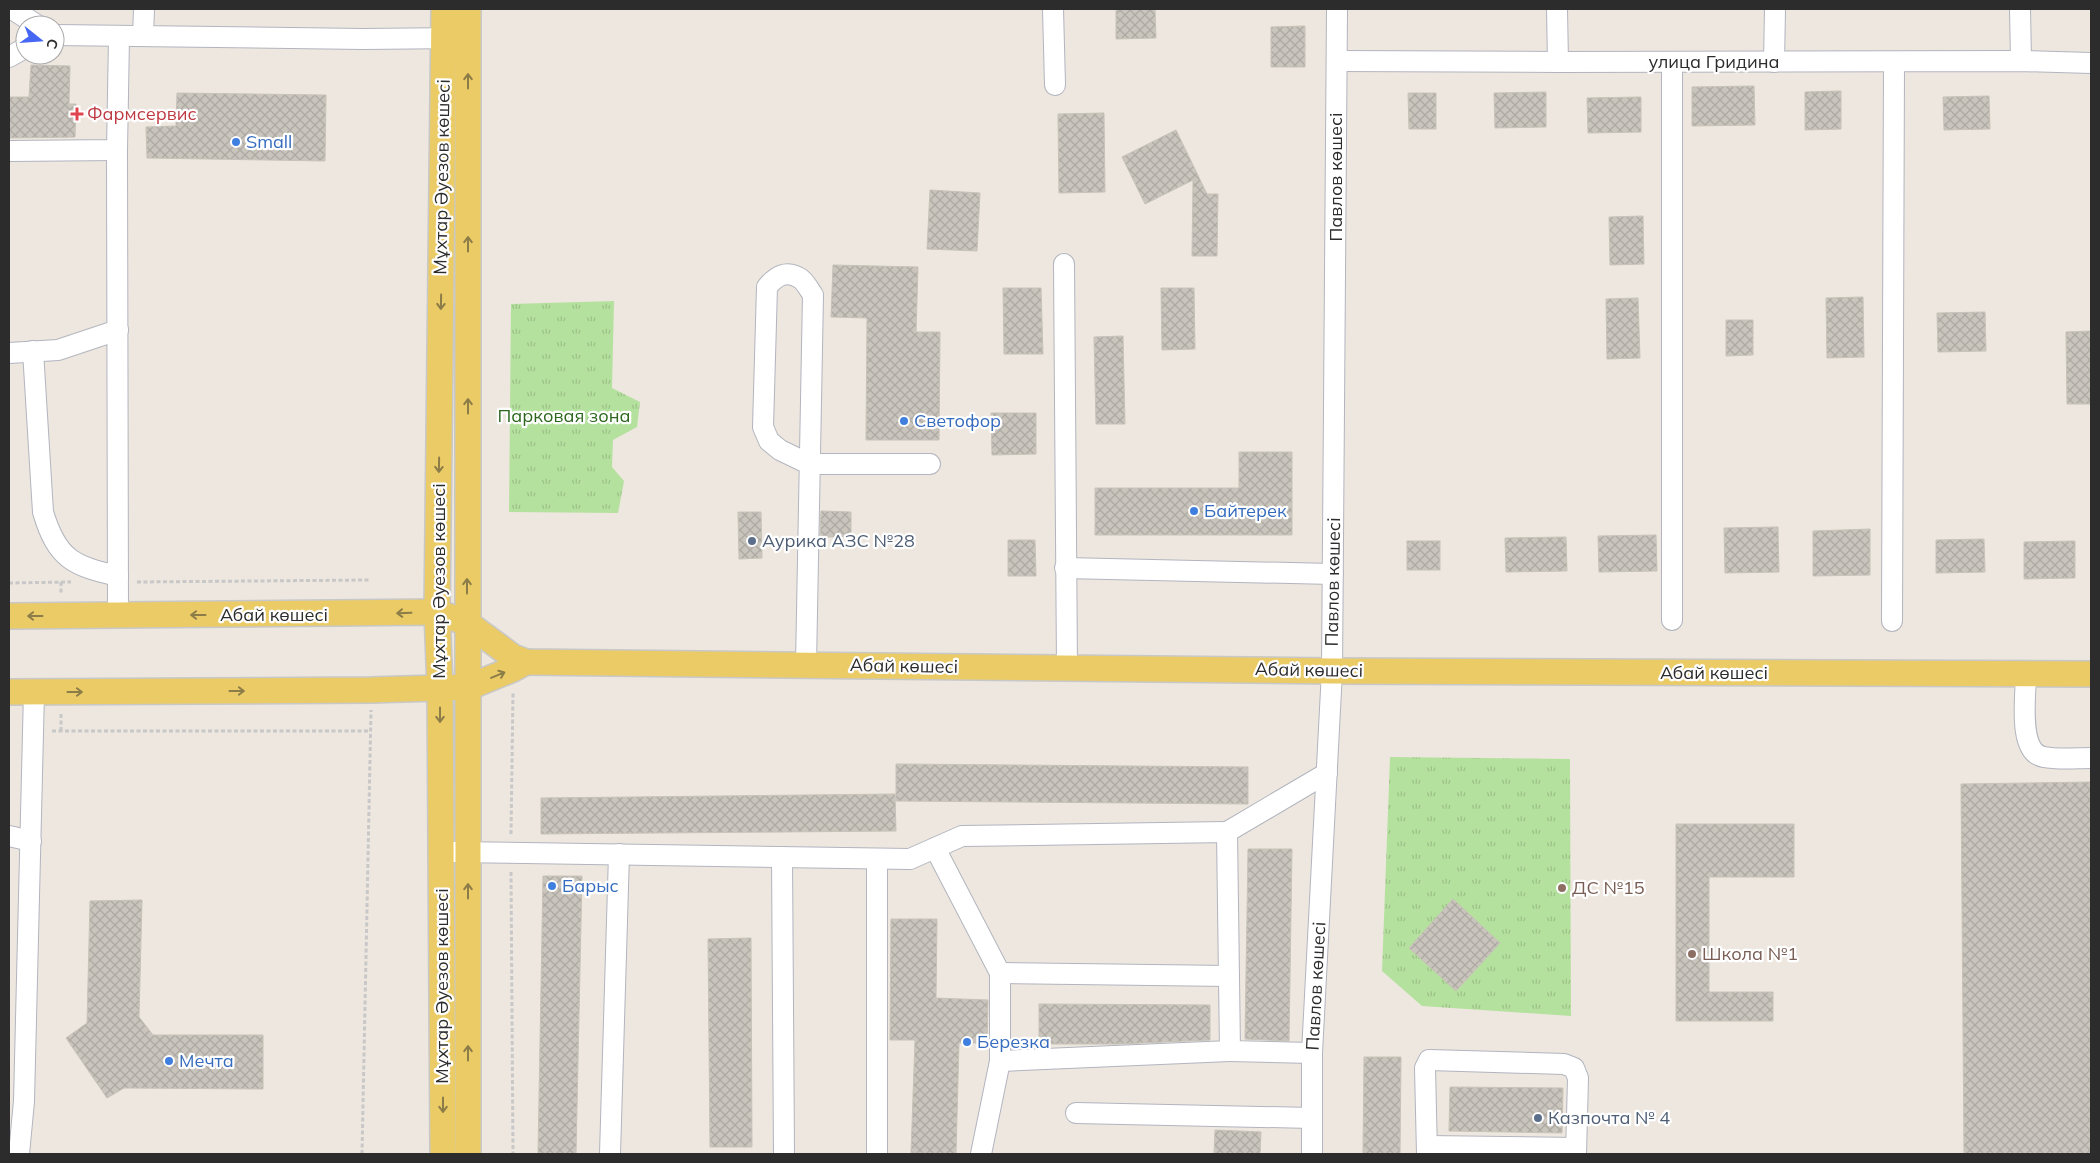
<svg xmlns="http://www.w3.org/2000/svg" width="2100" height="1163" viewBox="0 0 2100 1163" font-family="Mulish,sans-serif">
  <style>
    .park { fill: url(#park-tufts) }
    .building { fill: url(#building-cross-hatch); stroke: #c8c3b8 }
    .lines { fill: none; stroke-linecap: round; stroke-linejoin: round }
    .minor-casing { stroke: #b2b5bf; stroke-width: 22 }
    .major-casing { stroke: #c8c8c8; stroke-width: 28 }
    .path { stroke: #c8c8c8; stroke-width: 3; stroke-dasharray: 4 2.5; stroke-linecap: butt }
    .minor { stroke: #fff; stroke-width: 20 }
    .major { stroke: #ebcb65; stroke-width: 25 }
    .oneway { stroke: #8c7c48 }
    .health-dot { fill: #e0444e; stroke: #fff; stroke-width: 2 }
    .shop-dot { fill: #3f7fe0; stroke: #fff; stroke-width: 2 }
    .service-dot { fill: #5c6f8a; stroke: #fff; stroke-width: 2 }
    .education-dot { fill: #8d6e63; stroke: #fff; stroke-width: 2 }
    .labels { text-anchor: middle; stroke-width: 4.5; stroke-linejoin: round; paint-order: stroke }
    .street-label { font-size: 18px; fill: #2c2c2c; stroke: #fff }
    .health-label { font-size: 18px; fill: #be3a42; stroke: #fff; text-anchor: start }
    .shop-label { font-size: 18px; fill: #366cbe; stroke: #fff; text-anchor: start }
    .park-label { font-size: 18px; fill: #2d671e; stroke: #fff }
    .service-label { font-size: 18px; fill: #4e5e75; stroke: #fff; text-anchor: start }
    .education-label { font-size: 18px; fill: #785e54; stroke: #fff; text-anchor: start }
  </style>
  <defs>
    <pattern id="park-tufts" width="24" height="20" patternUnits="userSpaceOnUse" patternTransform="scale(1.25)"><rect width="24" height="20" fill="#b5e19e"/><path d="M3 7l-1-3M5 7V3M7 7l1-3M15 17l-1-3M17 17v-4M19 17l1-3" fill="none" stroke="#9cc188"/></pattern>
    <pattern id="building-cross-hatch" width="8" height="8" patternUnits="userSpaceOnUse" patternTransform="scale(1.25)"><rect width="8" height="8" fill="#c9c5bd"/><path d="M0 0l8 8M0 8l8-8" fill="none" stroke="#ada9a3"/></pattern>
  </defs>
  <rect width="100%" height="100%" fill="#ede7df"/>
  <!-- park -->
  <g class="park">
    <path d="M614,301L612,388L640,402L637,427L613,440L612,467L624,481L618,513L509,512L511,304Z"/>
    <path d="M1390,757L1570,759L1571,1016L1422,1006L1382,971Z"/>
  </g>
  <!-- building -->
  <g class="building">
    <path d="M1116,9H1155L1156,38L1116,39Z"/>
    <path d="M1305,26V67H1271V27Z"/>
    <path d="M31,65L70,66L69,104H76L75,137L9,138V97H29Z"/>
    <path d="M1754,86L1755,125L1692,126V87Z"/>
    <path d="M1841,91V129L1805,130V92Z"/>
    <path d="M1546,92V127L1495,128L1494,93Z"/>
    <path d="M177,93L326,95L325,161L147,158L146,127L176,126Z"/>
    <path d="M1408,93H1436V129H1409Z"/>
    <path d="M1989,96L1990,129L1944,130L1943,97Z"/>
    <path d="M1641,97V132L1588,133L1587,98Z"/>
    <path d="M1104,113L1105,192L1059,193L1058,114Z"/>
    <path d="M1176,130L1207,194H1218L1217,256H1192L1193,180L1145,204L1122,157Z"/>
    <path d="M930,190L980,193L977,251L927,249Z"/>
    <path d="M1643,216L1644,264L1610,265L1609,217Z"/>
    <path d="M833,265L918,267L916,332H940L939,440H866L867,318L831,317Z"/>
    <path d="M1003,288H1041L1043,354H1004Z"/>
    <path d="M1161,288H1194L1195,349L1162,350Z"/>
    <path d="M1863,297L1864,357L1827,358L1826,298Z"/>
    <path d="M1638,298L1640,358L1607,359L1606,299Z"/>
    <path d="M1985,312L1986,351L1938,352L1937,313Z"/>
    <path d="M1726,320H1753V355L1726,356Z"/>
    <path d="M2091,331V404H2067L2066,332Z"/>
    <path d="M1123,336L1125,424H1096L1094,337Z"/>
    <path d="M991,413H1036V454L992,455Z"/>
    <path d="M1239,452H1292V535H1095V488H1239Z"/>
    <path d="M821,511L851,512V537H820Z"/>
    <path d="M738,512H761L762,558L739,559Z"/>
    <path d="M1778,527L1779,572L1725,573L1724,528Z"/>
    <path d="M1870,529V575L1813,576V531Z"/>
    <path d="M1656,535L1657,571L1599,572L1598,536Z"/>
    <path d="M1566,537L1567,571L1506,572L1505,538Z"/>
    <path d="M1984,539L1985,572L1936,573V540Z"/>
    <path d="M1008,540H1035L1036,576H1008Z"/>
    <rect x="1407" y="541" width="33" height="29"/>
    <path d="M2075,541V578L2024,579V542Z"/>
    <path d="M896,764L1248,767V804L896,801Z"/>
    <path d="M2091,782V1154H1964L1961,784Z"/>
    <path d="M895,794L896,831L541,834V798Z"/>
    <path d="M1676,824H1794V877H1709V992H1773V1021H1676Z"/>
    <path d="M1248,849H1292L1289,1041L1245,1039Z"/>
    <path d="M543,876H582L576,1154H538Z"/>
    <path d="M1453,899L1500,943L1456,991L1409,948Z"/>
    <path d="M142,900L139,1017L153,1035H263V1089L124,1088L107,1098L66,1038L87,1023L90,901Z"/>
    <path d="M891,919H937L936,998L988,1000L987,1043H959L956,1154L911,1153L915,1040H890Z"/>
    <path d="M751,938L752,1147H710L708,939Z"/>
    <path d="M1039,1004L1210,1005V1040L1119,1044H1039Z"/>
    <path d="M1364,1057H1401L1400,1154H1363Z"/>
    <path d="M1450,1087L1563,1088L1562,1133L1449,1131Z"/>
    <path d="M1215,1130L1261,1132L1260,1154H1214Z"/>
  </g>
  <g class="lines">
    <!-- minor casing -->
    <g class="minor-casing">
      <g id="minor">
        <path d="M9,9H12L37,25"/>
        <path d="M1053,9L1055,85"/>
        <path d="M1557,9L1558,62"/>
        <path d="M2020,9L2021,61"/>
        <path d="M55,35L363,39L459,38"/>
        <path d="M143,36L144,9"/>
        <path d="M9,57L25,48"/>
        <path d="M1337,61L1558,62L2021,61L2091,63"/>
        <path d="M1672,62V620"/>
        <path d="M1774,62L1775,9"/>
        <path d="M117,150L118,615"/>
        <path d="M9,151L117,150L119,37"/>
        <path d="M1064,264L1067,668"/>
        <path d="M33,351L43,512C57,559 73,566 118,576"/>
        <path d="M9,353L58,350L118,330"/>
        <path d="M1065,568L1333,574"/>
        <path d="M1892,621L1894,62"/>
        <path d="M806,665L813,295C810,291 806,283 801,279C787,269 776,276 767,287L763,427L769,441L780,450L809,464H930"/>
        <path d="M2026,674C2026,694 2017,753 2044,757C2059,760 2076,758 2091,758"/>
        <path d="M1227,832L1327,773"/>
        <path d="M9,836L31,841"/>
        <path d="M935,848L1000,973V1061L1230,1051"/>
        <path d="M453,852L910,859L962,836L1227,832L1230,1051L1312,1053"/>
        <path d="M782,857L784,1154"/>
        <path d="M1000,973L1229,976"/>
        <path d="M1076,1113L1312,1118"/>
        <path d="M1427,1146L1576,1148"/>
        <path d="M19,1154L24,1101L34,692"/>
        <path d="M610,1154L619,854"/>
        <path d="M877,1154V859"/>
        <path d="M981,1154L1000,1061"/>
        <path d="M1312,1154V1053L1332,671L1337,9"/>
        <path d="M1427,1154L1425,1068L1429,1060L1564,1064L1574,1068L1578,1078L1576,1154"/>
      </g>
    </g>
    <!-- major casing -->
    <g class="major-casing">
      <g id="major">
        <path d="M9,616L437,612L467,623L513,657L526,662L1332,671L2091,674"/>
        <path d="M9,692L371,690L469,687L513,669L526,662"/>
        <path d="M443,1154L440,688L437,612L444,9"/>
        <path d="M468,1154V9"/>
      </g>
    </g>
    <!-- path -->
    <g class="path">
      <path d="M61,582V594"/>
      <path d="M137,582L369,580"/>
      <path d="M9,583L71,582"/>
      <path d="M52,731H370"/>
      <path d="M61,731V714"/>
      <path d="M511,834L513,692"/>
      <path d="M511,872L513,1154"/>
      <path d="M362,1154L371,710"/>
    </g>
    <!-- minor -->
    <use href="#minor" class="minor"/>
    <!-- major -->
    <use href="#major" class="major"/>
  </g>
  <!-- one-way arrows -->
  <defs><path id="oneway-shaft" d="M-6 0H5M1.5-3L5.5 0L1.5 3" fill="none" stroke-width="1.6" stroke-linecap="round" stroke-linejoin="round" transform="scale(1.25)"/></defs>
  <g class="oneway">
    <use href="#oneway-shaft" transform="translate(468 81) rotate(-90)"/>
    <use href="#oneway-shaft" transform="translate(468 244) rotate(-90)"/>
    <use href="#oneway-shaft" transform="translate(441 302) rotate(91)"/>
    <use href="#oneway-shaft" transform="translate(468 406) rotate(-90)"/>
    <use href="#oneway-shaft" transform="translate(439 465) rotate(91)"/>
    <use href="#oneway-shaft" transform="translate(467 586) rotate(-90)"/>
    <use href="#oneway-shaft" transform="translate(404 613) rotate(178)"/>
    <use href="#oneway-shaft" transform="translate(198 615) rotate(180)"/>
    <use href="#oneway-shaft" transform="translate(35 616) rotate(180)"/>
    <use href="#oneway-shaft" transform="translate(498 675) rotate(-22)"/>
    <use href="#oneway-shaft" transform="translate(237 691)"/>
    <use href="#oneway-shaft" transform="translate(75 692)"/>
    <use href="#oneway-shaft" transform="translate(440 715) rotate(90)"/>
    <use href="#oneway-shaft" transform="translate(468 891) rotate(-90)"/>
    <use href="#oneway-shaft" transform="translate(468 1053) rotate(-90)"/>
    <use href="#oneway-shaft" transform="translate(443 1105) rotate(90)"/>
  </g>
  <!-- markers -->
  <path class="health-dot" d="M74.5 106.5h5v5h5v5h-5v5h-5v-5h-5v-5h5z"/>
  <g class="shop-dot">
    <circle cx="236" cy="142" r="5"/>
    <circle cx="904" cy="421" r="5"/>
    <circle cx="1194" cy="511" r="5"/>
    <circle cx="552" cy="886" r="5"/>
    <circle cx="967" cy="1042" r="5"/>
    <circle cx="169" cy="1061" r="5"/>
  </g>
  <g class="service-dot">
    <circle cx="752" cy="541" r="5"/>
    <circle cx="1538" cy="1118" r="5"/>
  </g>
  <g class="education-dot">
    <circle cx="1562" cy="888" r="5"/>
    <circle cx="1692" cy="954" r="5"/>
  </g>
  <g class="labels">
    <!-- street labels -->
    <g class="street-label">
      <text x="1714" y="68">улица Гридина</text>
      <text transform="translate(442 177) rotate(-89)" y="6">Мұхтар Әуезов көшесі</text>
      <text transform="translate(1336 177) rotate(-90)" y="6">Павлов көшесі</text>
      <text transform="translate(439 581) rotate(-90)" y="6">Мұхтар Әуезов көшесі</text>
      <text transform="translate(1333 582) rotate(-89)" y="6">Павлов көшесі</text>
      <text x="274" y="621">Абай көшесі</text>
      <text transform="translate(904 666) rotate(1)" y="6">Абай көшесі</text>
      <text transform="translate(1309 670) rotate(1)" y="6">Абай көшесі</text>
      <text x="1714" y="679">Абай көшесі</text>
      <text transform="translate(442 986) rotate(-90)" y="6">Мұхтар Әуезов көшесі</text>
      <text transform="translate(1316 986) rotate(-87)" y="6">Павлов көшесі</text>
    </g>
    <!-- health labels -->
    <g class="health-label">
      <text x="87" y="120">Фармсервис</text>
    </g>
    <!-- shop labels -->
    <g class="shop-label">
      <text x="246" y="148">Small</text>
      <text x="914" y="427">Светофор</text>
      <text x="1204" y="517">Байтерек</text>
      <text x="562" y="892">Барыс</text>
      <text x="977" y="1048">Березка</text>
      <text x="179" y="1067">Мечта</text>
    </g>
    <!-- park labels -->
    <g class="park-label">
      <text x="564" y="422">Парковая зона</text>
    </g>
    <!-- service labels -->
    <g class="service-label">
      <text x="762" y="547">Аурика АЗС №28</text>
      <text x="1548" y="1124">Казпочта № 4</text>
    </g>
    <!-- education labels -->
    <g class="education-label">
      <text x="1572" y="894">ДС №15</text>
      <text x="1702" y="960">Школа №1</text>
    </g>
  </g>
  <!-- border -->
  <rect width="2100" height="1163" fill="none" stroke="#2c2c2c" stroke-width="20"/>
  <!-- north arrow -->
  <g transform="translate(40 40) rotate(107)"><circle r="24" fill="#ffffff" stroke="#ababab"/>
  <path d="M0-4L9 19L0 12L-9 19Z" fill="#4667f3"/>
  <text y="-8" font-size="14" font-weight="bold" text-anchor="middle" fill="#2c2c2c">С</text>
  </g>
</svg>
